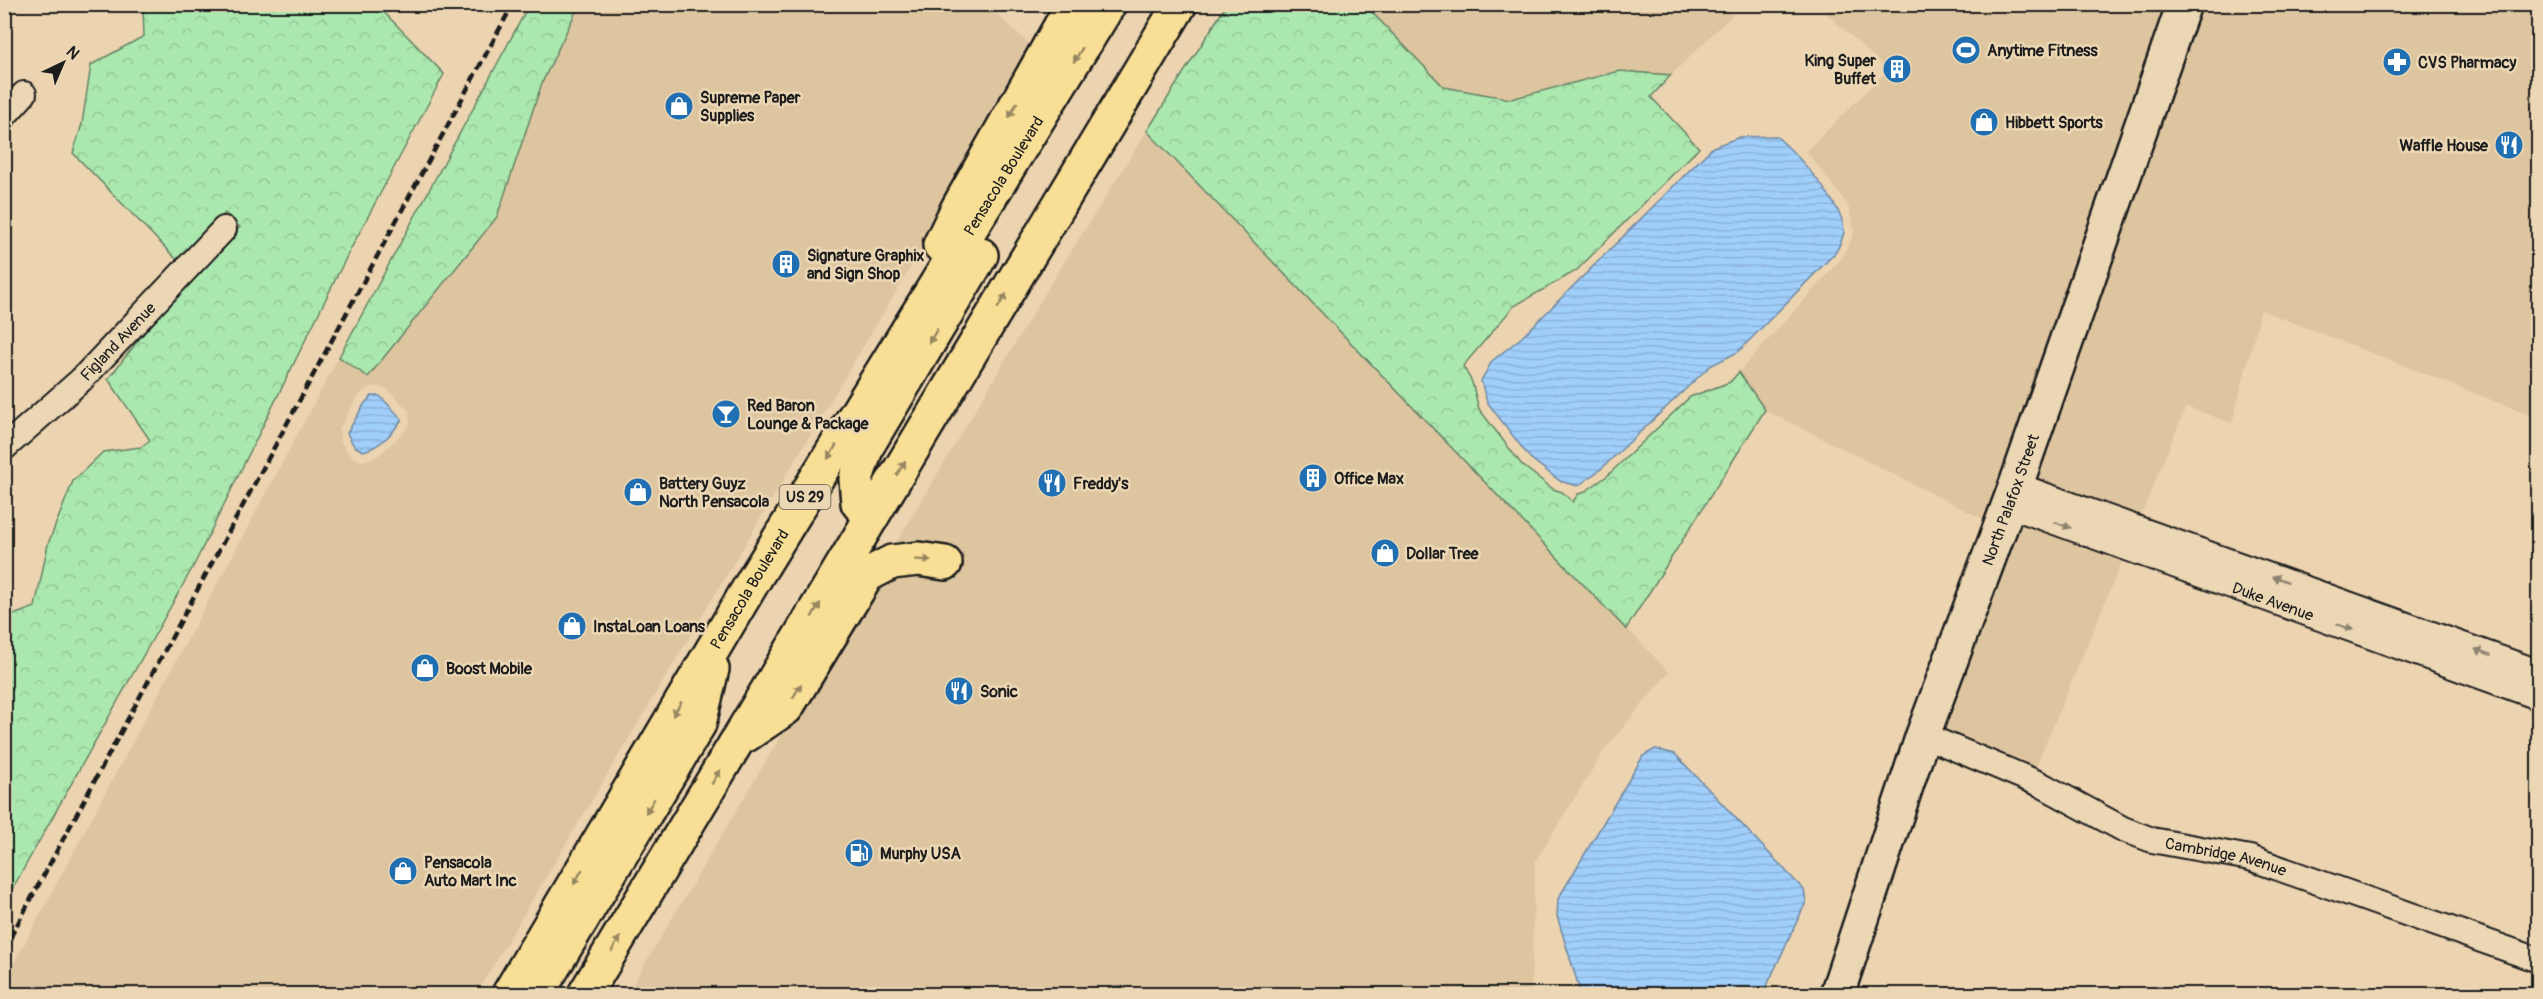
<svg xmlns="http://www.w3.org/2000/svg" width="2543" height="999" viewBox="0 0 2543 999" font-family="Pangolin,sans-serif">
  <style>
    .built { fill: #ddc5a0; fill-rule: evenodd }
    .forest { fill: url(#forest-crowns); stroke: #648266; stroke-width: 1.5 }
    .water { fill: url(#water-rules); stroke: #6c87a2; stroke-width: 1.5 }
    .lines { fill: none; stroke-linecap: round; stroke-linejoin: round }
    .street-casing { stroke: #1c1c1c; stroke-width: 28 }
    .secondary-casing { stroke: #1c1c1c; stroke-width: 38 }
    .highway-casing { stroke: #1c1c1c; stroke-width: 38 }
    .street { stroke: #ecd7b5; stroke-width: 24 }
    .secondary { stroke: #ecd7b5; stroke-width: 33 }
    .highway { stroke: #f9df96; stroke-width: 33 }
    .rail { stroke: #1c1c1c; stroke-width: 4.5; stroke-dasharray: 9 4.5; stroke-linecap: butt }
    .oneway { fill: #96875f }
    .oneway2 { fill: #8e8370 }
    .labels { text-anchor: middle; stroke-width: 5; stroke-linejoin: round; paint-order: stroke }
    .shield { fill: #ecd7b5; stroke: #5a544a; stroke-width: 1.5 }
    .shield-label { font-size: 15px; font-weight: bold; fill: #1c1c1c }
    .poi-label { font-size: 16px; font-weight: bold; fill: #1c1c1c; stroke: #ecd7b5; text-anchor: start }
    .street-label { font-size: 16px; fill: #1c1c1c; stroke: #ecd7b5 }
  </style>
  <defs>
    <pattern id="forest-crowns" width="20" height="18" patternUnits="userSpaceOnUse" patternTransform="scale(1.5)"><rect width="20" height="18" fill="#abe8af"/><path d="M2 6a3 3 0 1 1 6 0M12 15a3 3 0 1 1 6 0" fill="none" stroke="#93c696"/></pattern>
    <pattern id="water-rules" width="6" height="5" patternUnits="userSpaceOnUse" patternTransform="scale(1.5)"><rect width="6" height="5" fill="#a1cffc"/><path d="M0 2.5h6" fill="none" stroke="#8ab1d7"/></pattern>
  </defs>
  <rect width="100%" height="100%" fill="#ecd4b0"/>
  <filter id="ink" filterUnits="userSpaceOnUse"><feTurbulence type="fractalNoise" baseFrequency=".0167" numOctaves="2"/><feDisplacementMap in="SourceGraphic" scale="12" xChannelSelector="R" yChannelSelector="G"/><feConvolveMatrix kernelMatrix="1 2 1 2 8 2 1 2 1" color-interpolation-filters="sRGB"/></filter>
  <g filter="url(#ink)">
    <!-- built -->
    <g class="built">
      <path d="M579,5H988L1035,50L1009,103L476,994H5V980L339,357L368,376L542,83ZM374,386L387,389L409,411L410,423L403,433L378,456L364,461L358,460L349,454L341,443L339,429L357,398L366,389Z"/>
      <path d="M1365,5H1742L1671,75L1619,71L1511,99L1444,87Z"/>
      <path d="M1817,5H2173L1989,522L1765,410L1739,372L1842,258L1853,235L1854,229L1848,205L1806,151L1888,70Z"/>
      <path d="M2195,5H2538V418L2261,310L2232,423L2186,407L2140,517L2030,478Z"/>
      <path d="M1147,131L1669,672L1605,749L1535,862L1531,994H627L1050,285Z"/>
      <path d="M2014,520L2123,559L2035,769L1937,728Z"/>
    </g>
    <!-- forest -->
    <g class="forest">
      <path d="M1227,4L1365,5L1444,87L1511,99L1619,71L1671,75L1651,97L1699,148L1576,271L1514,306L1463,366L1472,382L1479,409L1522,465L1553,489L1562,492L1573,502L1578,494L1583,493L1607,476L1690,397L1730,382L1739,372L1765,410L1626,629L1147,131Z"/>
      <path d="M130,5H377L444,74L348,254L194,565L5,902V618L35,607L48,544L73,481L103,452L141,447L150,440L108,379L166,305L240,227L225,213L179,262L73,153L82,124L91,65L144,36L143,8Z"/>
      <path d="M529,5H579L542,83L497,217L368,377L339,357Z"/>
    </g>
    <!-- water -->
    <g class="water">
      <path d="M1776,136C1796,153 1843,204 1844,230C1844,237 1839,246 1836,252L1738,352L1710,366L1601,469L1578,486L1560,481L1530,458L1487,402L1481,381L1492,361L1522,337L1713,147L1740,137Z"/>
      <path d="M372,396H380L402,419C394,432 379,448 363,451L354,446L347,433L365,403Z"/>
      <path d="M1655,749L1675,754L1804,890L1806,902L1763,994H1581L1557,916L1558,899L1643,756Z"/>
    </g>
    <g class="lines">
      <!-- street casing -->
      <g class="street-casing">
        <g id="street">
          <path d="M4,116L24,94"/>
          <path id="s1" d="M4,448L81,380L224,229"/>
          <path d="M2016,485L2538,672"/>
          <path id="s2" d="M2008,505L2538,697"/>
          <path id="s3" d="M1923,735L2040,784L2123,829L2152,840L2250,858L2538,960"/>
        </g>
      </g>
      <!-- secondary casing -->
      <g class="secondary-casing">
        <g id="secondary">
          <path id="s4" d="M1837,994L1923,735L2016,485L2184,4"/>
        </g>
      </g>
      <!-- highway casing -->
      <g class="highway-casing">
        <g id="highway">
          <path d="M940,245L958,208L1073,4"/>
          <path d="M871,518L858,503L856,479L867,446L981,255"/>
          <path d="M746,735L786,708L867,575L892,562L918,559L945,563"/>
          <path id="s5" d="M509,994L755,578L1109,4"/>
          <path d="M537,994L699,724L712,669"/>
          <path d="M585,994L1180,4"/>
        </g>
      </g>
      <!-- street -->
      <use href="#street" class="street"/>
      <!-- secondary -->
      <use href="#secondary" class="secondary"/>
      <!-- highway -->
      <use href="#highway" class="highway"/>
      <!-- rail -->
      <path class="rail" d="M4,949L513,4"/>
    </g>
    <!-- one-way arrows -->
    <defs><path id="oneway-solid" d="M-6-.8H1V-3.2L6.5 0L1 3.2V.8H-6Z" transform="scale(1.5)"/></defs>
    <g class="oneway">
      <use href="#oneway-solid" transform="translate(1078 55) rotate(121)"/>
      <use href="#oneway-solid" transform="translate(1013 110) rotate(119)"/>
      <use href="#oneway-solid" transform="translate(1002 301) rotate(-59)"/>
      <use href="#oneway-solid" transform="translate(933 336) rotate(121)"/>
      <use href="#oneway-solid" transform="translate(832 452) rotate(121)"/>
      <use href="#oneway-solid" transform="translate(901 468) rotate(-59)"/>
      <use href="#oneway-solid" transform="translate(923 560) rotate(4)"/>
      <use href="#oneway-solid" transform="translate(816 610) rotate(-59)"/>
      <use href="#oneway-solid" transform="translate(797 691) rotate(-59)"/>
      <use href="#oneway-solid" transform="translate(677 709) rotate(121)"/>
      <use href="#oneway-solid" transform="translate(716 777) rotate(-59)"/>
      <use href="#oneway-solid" transform="translate(650 806) rotate(121)"/>
      <use href="#oneway-solid" transform="translate(578 877) rotate(120)"/>
      <use href="#oneway-solid" transform="translate(616 944) rotate(-59)"/>
    </g>
    <g class="oneway2">
      <use href="#oneway-solid" transform="translate(2063 525) rotate(20)"/>
      <use href="#oneway-solid" transform="translate(2280 579) rotate(-160)"/>
      <use href="#oneway-solid" transform="translate(2345 627) rotate(20)"/>
      <use href="#oneway-solid" transform="translate(2483 652) rotate(-160)"/>
    </g>
  </g>
  <!-- icons -->
  <defs>
    <g id="stadium-disc" transform="scale(1.5)"><circle r="9.5" fill="#1f6fb2" stroke="#ecd7b5"/><path d="M0-5a6.5 5 0 1 0 0 10a6.5 5 0 1 0 0-10ZM-3.5-1.8h7v3.6h-7Z" fill="#fff"/></g>
    <g id="pharmacy-disc" transform="scale(1.5)"><circle r="9.5" fill="#1f6fb2" stroke="#ecd7b5"/><path d="M-2-6h4v4h4v4h-4v4h-4v-4h-4v-4h4Z" fill="#fff"/></g>
    <g id="building-disc" transform="scale(1.5)"><circle r="9.5" fill="#1f6fb2" stroke="#ecd7b5"/><path d="M-4-6H4V6H1V3H-1V6H-4ZM-2.5-4.3h1.7v1.8h-1.7ZM.8-4.3h1.7v1.8H.8ZM-2.5-1h1.7V.8h-1.7ZM.8-1h1.7V.8H.8Z" fill="#fff"/></g>
    <g id="shop-disc" transform="scale(1.5)"><circle r="9.5" fill="#1f6fb2" stroke="#ecd7b5"/><path d="M-5-2.5h2.3a2.7 3.5 0 0 1 5.4 0H5L5.5 6h-11ZM-1.5-2.5h3a1.5 2.3 0 0 0-3 0Z" fill="#fff"/></g>
    <g id="restaurant-disc" transform="scale(1.5)"><circle r="9.5" fill="#1f6fb2" stroke="#ecd7b5"/><path d="M-5-6h1v4h1v-4h1v4h1v-4h1v5L-1.5 .5V6h-2V.5L-5-1ZM5-6V6H3V1.5H1.5Q1.5-4 5-6Z" fill="#fff"/></g>
    <g id="bar-disc" transform="scale(1.5)"><circle r="9.5" fill="#1f6fb2" stroke="#ecd7b5"/><path d="M-6-5H6L.8 .8V4.5H3.5V6h-7V4.5H-.8V.8Z" fill="#fff"/></g>
    <g id="fuel-disc" transform="scale(1.5)"><circle r="9.5" fill="#1f6fb2" stroke="#ecd7b5"/><path d="M-5.5-6h7V0h2V4h1.3V-2.5L3-4.5l.8-.8L6-3V5H2.5V1h-1V6h-7ZM-4.2-4.7v3.2H.2V-4.7Z" fill="#fff"/></g>
  </defs>
  <g fill-rule="evenodd">
    <use href="#stadium-disc" x="1966" y="50"/>
    <use href="#pharmacy-disc" x="2397" y="62"/>
    <use href="#building-disc" x="1897" y="69"/>
    <use href="#shop-disc" x="679" y="106"/>
    <use href="#shop-disc" x="1984" y="122"/>
    <use href="#restaurant-disc" x="2509" y="145"/>
    <use href="#building-disc" x="786" y="264"/>
    <use href="#bar-disc" x="726" y="414"/>
    <use href="#building-disc" x="1313" y="478"/>
    <use href="#restaurant-disc" x="1052" y="483"/>
    <use href="#shop-disc" x="638" y="492"/>
    <use href="#shop-disc" x="1385" y="553"/>
    <use href="#shop-disc" x="572" y="626"/>
    <use href="#shop-disc" x="425" y="668"/>
    <use href="#restaurant-disc" x="959" y="691"/>
    <use href="#fuel-disc" x="859" y="853"/>
    <use href="#shop-disc" x="403" y="871"/>
  </g>
  <g class="labels">
    <!-- shield labels -->
    <rect class="shield" x="779.5" y="485" width="51" height="24" rx="4.5"/>
    <g class="shield-label">
      <text x="805" y="502">US 29</text>
    </g>
    <!-- poi labels -->
    <g class="poi-label">
      <text x="1987" y="56">Anytime Fitness</text>
      <text x="1876" y="66" text-anchor="end">King Super<tspan x="1876" dy="18">Buffet</tspan></text>
      <text x="2418" y="68">CVS Pharmacy</text>
      <text x="700" y="103">Supreme Paper<tspan x="700" dy="18">Supplies</tspan></text>
      <text x="2005" y="128">Hibbett Sports</text>
      <text x="2488" y="151" text-anchor="end">Waffle House</text>
      <text x="807" y="261">Signature Graphix<tspan x="807" dy="18">and Sign Shop</tspan></text>
      <text x="747" y="411">Red Baron<tspan x="747" dy="18">Lounge &amp; Package</tspan></text>
      <text x="1334" y="484">Office Max</text>
      <text x="659" y="489">Battery Guyz<tspan x="659" dy="18">North Pensacola</tspan></text>
      <text x="1073" y="489">Freddy's</text>
      <text x="1406" y="559">Dollar Tree</text>
      <text x="593" y="632">InstaLoan Loans</text>
      <text x="446" y="674">Boost Mobile</text>
      <text x="980" y="697">Sonic</text>
      <text x="880" y="859">Murphy USA</text>
      <text x="424" y="868">Pensacola<tspan x="424" dy="18">Auto Mart Inc</tspan></text>
    </g>
    <!-- street labels -->
    <g class="street-label">
      <text dy="6" stroke="none"><textPath href="#s5" startOffset="956">Pensacola Boulevard</textPath></text>
      <text dy="6" stroke="none"><textPath href="#s1" startOffset="156">Figland Avenue</textPath></text>
      <text dy="6" stroke="none"><textPath href="#s4" startOffset="524">North Palafox Street</textPath></text>
      <text dy="6" stroke="none"><textPath href="#s5" startOffset="471">Pensacola Boulevard</textPath></text>
      <text dy="6" stroke="none"><textPath href="#s2" startOffset="282">Duke Avenue</textPath></text>
      <text dy="6" stroke="none"><textPath href="#s3" startOffset="328">Cambridge Avenue</textPath></text>
    </g>
  </g>
  <!-- margin -->
  <rect width="2543" height="999" fill="none" stroke="#ecd7b5" stroke-width="24"/>
  <rect x="12" y="12" width="2519" height="975" fill="none" stroke="#1c1c1c" stroke-width="2" filter="url(#ink)"/>
  <!-- north arrow -->
  <g transform="translate(63 63) rotate(44)" stroke="#ecd7b5" stroke-width="4.5" paint-order="stroke">
  <path d="M0-4.5L10 22L0 15L-10 22Z" fill="#1c1c1c"/>
  <text y="-9" font-size="16" font-weight="bold" text-anchor="middle" fill="#1c1c1c">N</text>
  </g>
</svg>
